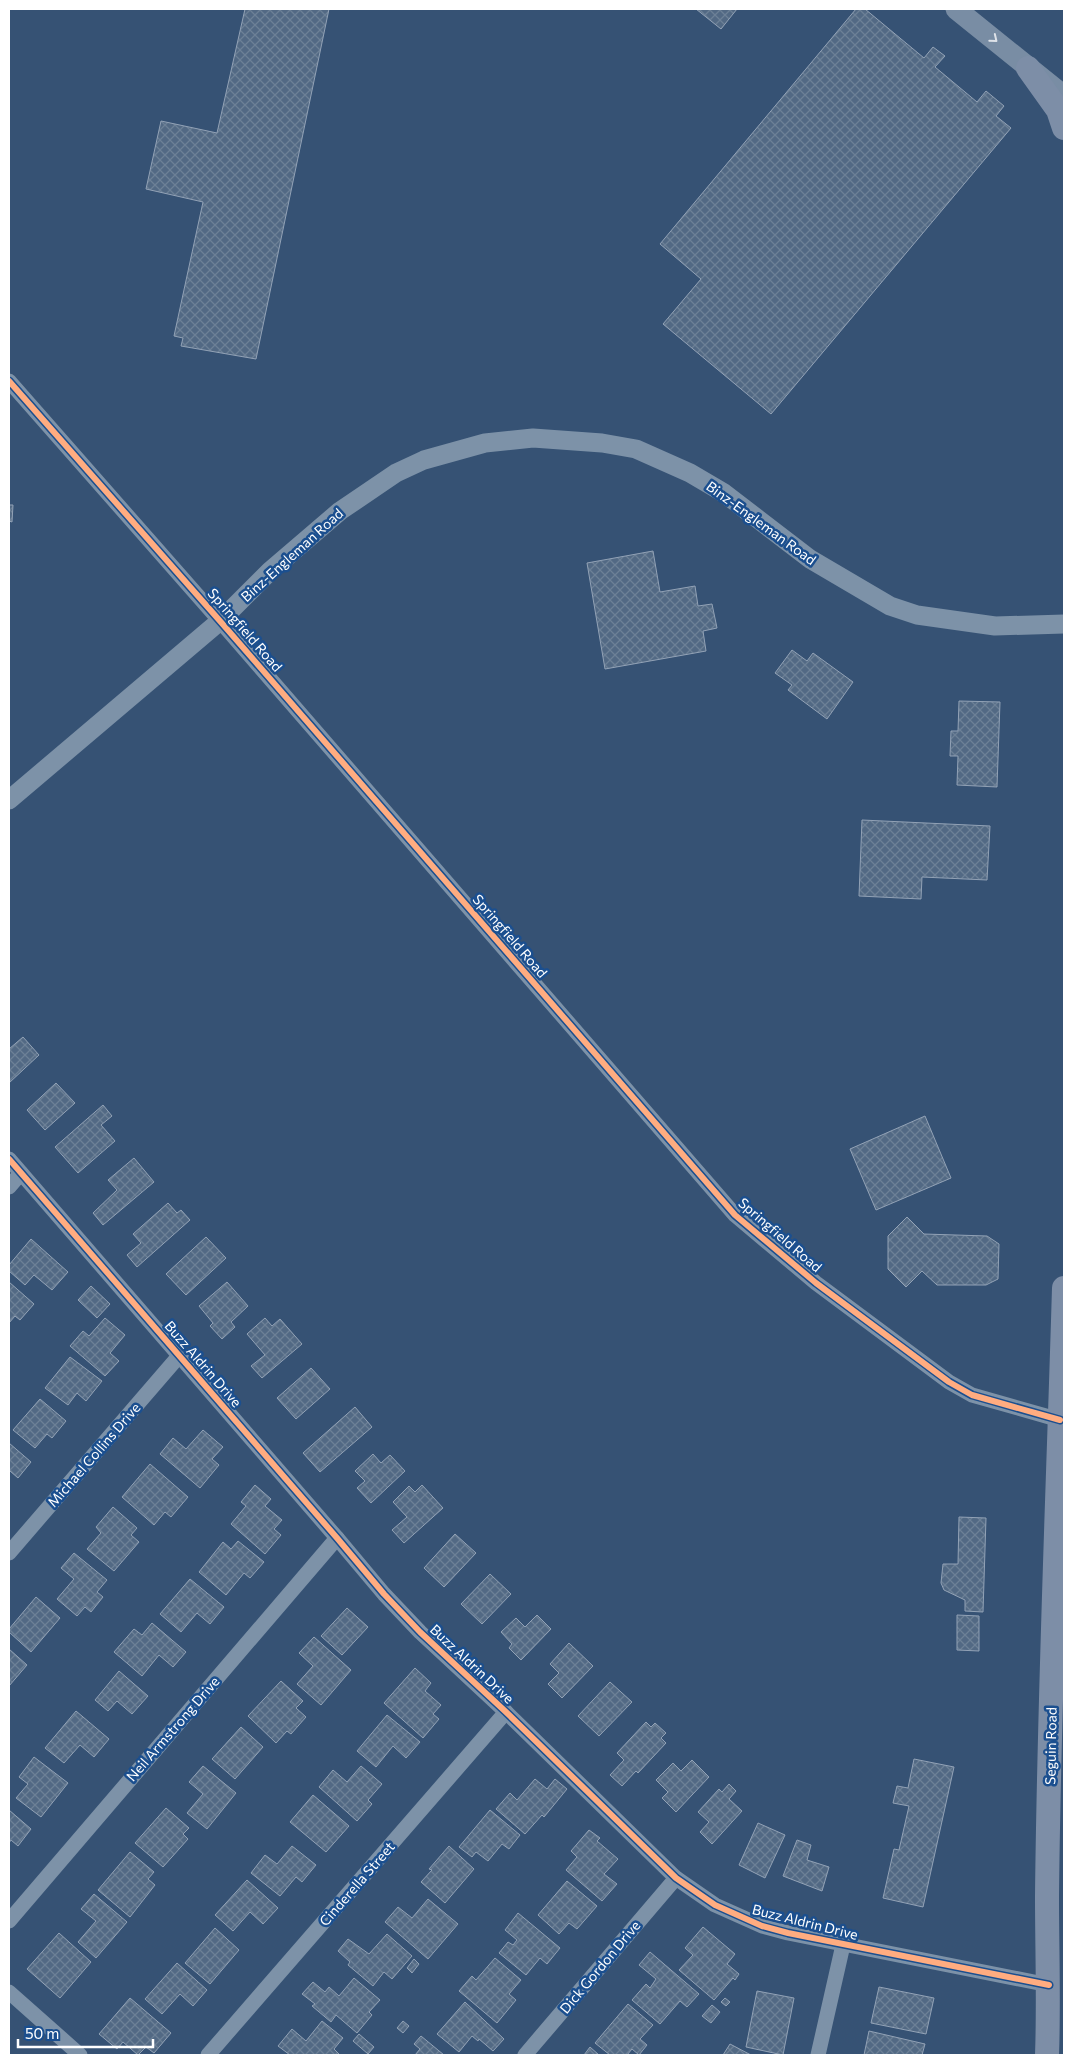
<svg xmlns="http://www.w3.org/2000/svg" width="1073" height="2064" viewBox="0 0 1073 2064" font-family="Commissioner,sans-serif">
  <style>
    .building { fill: url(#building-cross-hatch); stroke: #92a2b6 }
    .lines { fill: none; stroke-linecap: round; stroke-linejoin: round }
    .minor { stroke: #7d92a8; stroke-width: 15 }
    .tertiary { stroke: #7d92a8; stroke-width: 19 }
    .secondary { stroke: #798da4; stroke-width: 21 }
    .primary { stroke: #7d8ea7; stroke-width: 24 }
    .cycleway-casing { stroke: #1b4f8f; stroke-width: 9 }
    .cycleway { stroke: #ffac80; stroke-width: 6 }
    .oneway { stroke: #dee2e8 }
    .labels { text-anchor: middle; stroke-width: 5; stroke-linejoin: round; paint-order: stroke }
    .street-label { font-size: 14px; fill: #fff; stroke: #1b4f8f }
  </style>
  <defs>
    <pattern id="building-cross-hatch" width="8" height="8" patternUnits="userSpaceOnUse" patternTransform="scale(1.25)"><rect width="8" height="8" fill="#526984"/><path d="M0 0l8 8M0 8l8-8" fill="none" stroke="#6c8096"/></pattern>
  </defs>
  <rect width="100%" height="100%" fill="#365274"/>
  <!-- building -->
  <g class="building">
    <path d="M245,9H329L256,359L181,346L183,338L174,336L203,202L146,189L161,121L217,133Z"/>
    <path d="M696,9H737L721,29Z"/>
    <path d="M856,9H865L924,58L933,47L945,56L935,67L977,102L986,91L1004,106L996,116L1011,128L771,414L663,324L701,279L660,244Z"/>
    <path d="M9,505H13L12,522L9,521Z"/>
    <path d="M653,551L660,592L695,586L698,606L712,604L717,628L703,631L706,651L605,669L587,563Z"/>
    <path d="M792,650L807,661L813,653L853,682L827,719L788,690L792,685L775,673Z"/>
    <path d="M959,701L1000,702L997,787L957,785L958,756H950L951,731H958Z"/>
    <path d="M862,820L990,826L987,880L922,877L921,899L859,896Z"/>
    <path d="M23,1037L39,1055L9,1083V1049Z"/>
    <path d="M56,1083L75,1103L45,1130L27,1110Z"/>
    <path d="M103,1105L112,1116L101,1125L115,1141L78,1173L55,1147Z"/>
    <path d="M925,1116L951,1178L876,1210L850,1149Z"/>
    <path d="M134,1158L154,1182L103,1225L93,1213L117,1190L108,1180Z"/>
    <path d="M168,1203L177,1213L181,1210L190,1220L137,1267L127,1255L141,1243L133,1234Z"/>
    <path d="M907,1217L924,1234L987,1236L999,1244L998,1279L986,1285H937L922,1271L906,1287L888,1269V1236Z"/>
    <path d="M206,1237L226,1258L186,1295L166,1274Z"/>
    <path d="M31,1239L68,1272L52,1290L34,1275L25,1285L9,1271V1265Z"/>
    <path d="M9,1282L34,1304L20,1320L15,1316L9,1323Z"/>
    <path d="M227,1282L248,1306L231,1322L235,1327L222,1339L210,1326L213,1323L199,1306Z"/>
    <path d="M91,1286L110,1304L97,1318L78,1300Z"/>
    <path d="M105,1318L125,1335L110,1353L119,1361L105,1376L70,1346L83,1331L89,1336Z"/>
    <path d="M265,1318L272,1326L280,1319L302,1344L262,1378L251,1366L265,1355L247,1334Z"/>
    <path d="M70,1357L102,1381L86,1401L77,1393L68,1405L45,1388Z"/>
    <path d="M311,1368L330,1389L296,1419L277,1398Z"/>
    <path d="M40,1399L66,1421L52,1438L47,1434L35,1448L13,1430Z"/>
    <path d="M355,1407L372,1427L320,1472L303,1453Z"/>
    <path d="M203,1430L223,1447L212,1459L219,1465L200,1488L160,1454L173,1438L186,1449Z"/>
    <path d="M9,1443L31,1462L18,1478L10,1471L9,1473Z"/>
    <path d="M373,1454L381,1463L390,1455L405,1471L371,1503L357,1488L365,1481L355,1471Z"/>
    <path d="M150,1464L188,1497L171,1517L165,1512L154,1525L122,1497Z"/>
    <path d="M255,1485L271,1499L265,1506L282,1520L274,1529L281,1535L265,1554L231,1524L246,1506L241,1502Z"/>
    <path d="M422,1485L443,1508L404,1543L392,1530L407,1517L393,1502L409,1486L415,1492Z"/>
    <path d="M113,1507L137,1528L131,1535L139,1542L114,1571L87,1549L101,1533L96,1527Z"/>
    <path d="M959,1517L986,1518L983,1612L965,1611V1600L944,1590L941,1583L943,1564H958Z"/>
    <path d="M455,1534L476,1553L444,1587L424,1568Z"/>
    <path d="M238,1541L264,1562L250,1578L244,1573L226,1595L199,1572L223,1542L231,1549Z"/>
    <path d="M74,1553L107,1580L97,1592L103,1597L91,1612L85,1607L77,1616L57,1599L74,1579L61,1568Z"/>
    <path d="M490,1574L511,1594L482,1624L461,1604Z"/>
    <path d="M190,1579L224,1607L210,1624L197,1613L181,1632L160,1614Z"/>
    <path d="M36,1597L60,1618L31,1652L9,1632V1629Z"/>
    <path d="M347,1608L368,1627L342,1655L321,1636Z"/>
    <path d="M537,1615L551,1629L521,1660L509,1648L512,1644L501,1632L516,1618L525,1627Z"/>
    <path d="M957,1615L979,1616V1651L957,1650Z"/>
    <path d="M152,1623L186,1652L173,1667L159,1655L142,1676L114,1652L134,1629L142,1635Z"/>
    <path d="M314,1637L351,1670L321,1705L297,1684L313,1666L299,1653Z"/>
    <path d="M569,1643L593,1666L562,1698L548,1684L559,1673L550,1664Z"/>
    <path d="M9,1649L27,1665L9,1686Z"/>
    <path d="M415,1668L431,1683L425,1691L441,1705L433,1714L439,1719L423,1738L384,1703Z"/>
    <path d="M119,1671L148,1696L132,1714L117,1701L108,1711L95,1700Z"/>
    <path d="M281,1681L303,1701L296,1708L306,1717L291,1734L287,1731L276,1743L248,1716Z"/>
    <path d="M610,1682L632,1702L599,1736L578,1716Z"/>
    <path d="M76,1711L109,1739L94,1757L80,1745L64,1763L45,1748Z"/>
    <path d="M387,1715L420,1742L406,1758L393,1746L376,1767L357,1751Z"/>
    <path d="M646,1722L651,1727L655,1723L666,1733L661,1738L666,1743L638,1773L636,1771L622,1786L610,1775L624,1760L617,1753Z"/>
    <path d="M241,1727L263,1747L235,1779L212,1759Z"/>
    <path d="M34,1757L68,1783L41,1817L16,1798L28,1784L19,1777Z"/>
    <path d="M914,1759L954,1767L923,1907L883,1898L894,1849L899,1850L909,1806L893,1803L897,1786L908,1788Z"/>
    <path d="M692,1760L709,1777L676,1812L662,1798L668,1792L656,1780L673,1763L681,1771Z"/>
    <path d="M203,1766L236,1793L207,1829L187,1813L203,1794L189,1782Z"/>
    <path d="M361,1766L382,1784L368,1800L372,1804L357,1821L319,1787L333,1770L347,1782Z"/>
    <path d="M535,1779L547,1789L555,1779L567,1789L544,1817L542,1815L525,1834L496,1809L510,1793L517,1800Z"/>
    <path d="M729,1784L736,1791L729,1799L742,1811L712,1844L700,1832L709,1822L698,1812L719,1789L722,1792Z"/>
    <path d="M313,1795L349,1826L326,1852L290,1822Z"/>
    <path d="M166,1808L189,1828L183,1834L188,1839L163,1867L135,1843Z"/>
    <path d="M9,1810L31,1829L18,1846L11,1840L9,1843Z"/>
    <path d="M490,1810L520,1835L509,1849L502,1844L488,1861L476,1852L472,1857L459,1847Z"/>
    <path d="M758,1823L785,1835L765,1878L739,1865Z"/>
    <path d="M589,1830L600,1838L597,1841L618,1859L604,1874L617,1884L602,1901L566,1870L577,1857L571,1851Z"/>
    <path d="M797,1840L811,1845L807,1860L829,1867L822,1891L783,1876Z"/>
    <path d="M292,1846L316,1865L302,1882L296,1877L280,1896L251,1873L265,1855L277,1864Z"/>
    <path d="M449,1846L474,1869L445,1903L421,1882L432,1870L429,1869Z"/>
    <path d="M130,1852L154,1872L148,1879L155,1885L130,1917L98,1890Z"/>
    <path d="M247,1880L278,1908L263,1924L250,1912L233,1931L215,1915Z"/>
    <path d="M567,1881L597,1906L577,1929L569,1923L559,1934L538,1915Z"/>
    <path d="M94,1894L127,1922L96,1958L78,1942L96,1921L81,1909Z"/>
    <path d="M428,1899L458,1924L428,1959L385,1922L398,1907L412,1918Z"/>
    <path d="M518,1913L560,1948L547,1964L540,1958L526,1975L499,1953L508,1942L513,1945L517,1940L505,1930Z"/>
    <path d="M703,1927L735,1954L727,1964L739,1974L735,1980L733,1978L714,2000L679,1970L693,1955L685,1948Z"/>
    <path d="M215,1928L239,1950L210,1984L185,1963Z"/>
    <path d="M59,1933L91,1962L60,1998L27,1969Z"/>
    <path d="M387,1934L412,1956L392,1979L384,1972L373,1986L348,1965L350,1962L338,1951L348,1939L369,1954Z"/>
    <path d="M650,1952L699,1994L687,2007L680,2001L660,2024L632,2000L646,1984L650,1988L656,1979L639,1965Z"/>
    <path d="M495,1958L521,1980L509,1994L516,2000L497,2023L459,1991L472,1976L476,1980Z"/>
    <path d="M414,1959L419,1964L412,1973L407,1968Z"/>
    <path d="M177,1963L207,1990L193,2006L180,1994L162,2014L145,1999Z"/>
    <path d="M354,1978L380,2000L369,2012L372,2015L357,2033L336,2015L331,2022L312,2006L315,2004L302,1994L313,1982L325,1992L329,1987L339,1996Z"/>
    <path d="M879,1987L934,1998L926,2034L871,2023Z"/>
    <path d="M757,1991L794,1998L783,2055L746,2047Z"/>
    <path d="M130,1998L171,2033L154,2053L146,2047L138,2055L123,2042L117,2049L99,2034Z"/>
    <path d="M725,1998L730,2002L726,2006L721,2002Z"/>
    <path d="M465,2002L504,2039L493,2051L479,2039L478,2041L472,2036L459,2052L437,2034Z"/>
    <path d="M628,2004L653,2025L640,2039L647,2045L639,2055L632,2049L627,2055H610L595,2043Z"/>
    <path d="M712,2005L720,2012L711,2023L702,2016Z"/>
    <path d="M322,2021L343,2038L334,2049L339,2054L338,2055H290L278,2046L292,2029L306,2041Z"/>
    <path d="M403,2021L409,2026L403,2033L397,2028Z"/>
    <path d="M869,2031L925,2044L922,2055H864Z"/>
    <path d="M359,2034L374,2047L368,2054L353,2041Z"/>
    <path d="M421,2036L444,2055H415L420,2049L414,2044Z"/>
    <path d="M730,2044L751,2055H723Z"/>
    <path d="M590,2047L599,2055H584Z"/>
  </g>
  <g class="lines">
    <!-- minor -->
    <g class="minor">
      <path d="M9,381L220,621L735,1215L816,1283L949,1382L972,1395L1060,1420"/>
      <path d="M9,1159L337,1538L384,1594L420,1632L506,1712L676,1878L715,1905L762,1926L788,1933L1049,1985"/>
      <path d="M9,1187L21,1173"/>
      <path d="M9,1553L179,1356"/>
      <path d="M9,1921L337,1538"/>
      <path d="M9,1992L80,2055"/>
      <path d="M208,2055L506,1712"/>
      <path d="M525,2055L676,1878"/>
      <path d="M818,2055L843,1945"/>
    </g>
    <!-- tertiary -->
    <path class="tertiary" d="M9,800L220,621L270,571L340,511L396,473L424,460L485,443L533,438L602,443L636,449L690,473L724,493L810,559L890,606L917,615L995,626L1064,624"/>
    <!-- secondary -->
    <path class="secondary" d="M956,9L1064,96"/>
    <!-- primary -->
    <g class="primary">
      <path d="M1028,68L1058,110L1064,128"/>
      <path d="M1047,2055C1049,2002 1047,1950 1047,1897C1049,1694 1058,1491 1064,1288"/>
    </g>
    <!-- cycleway casing -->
    <g class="cycleway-casing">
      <g id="cycleway">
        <path d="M9,381L220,621L735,1215L816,1283L949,1382L972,1395L1060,1420"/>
        <path d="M9,1159L337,1538L384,1594L420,1632L506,1712L676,1878L715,1905L762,1926L788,1933L1049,1985"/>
      </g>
    </g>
    <!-- cycleway -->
    <use href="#cycleway" class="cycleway"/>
  </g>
  <!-- one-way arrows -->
  <defs><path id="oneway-chevron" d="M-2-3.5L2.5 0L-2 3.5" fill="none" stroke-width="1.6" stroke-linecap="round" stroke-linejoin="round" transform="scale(1.25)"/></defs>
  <use class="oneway" href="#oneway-chevron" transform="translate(994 39) rotate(39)"/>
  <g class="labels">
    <!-- street labels -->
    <g class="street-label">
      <text transform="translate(761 523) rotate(36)" y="5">Binz-Engleman Road</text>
      <text transform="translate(292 555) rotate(-42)" y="5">Binz-Engleman Road</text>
      <text transform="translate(245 630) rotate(49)" y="5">Springfield Road</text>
      <text transform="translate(510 936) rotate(49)" y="5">Springfield Road</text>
      <text transform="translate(780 1235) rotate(41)" y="5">Springfield Road</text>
      <text transform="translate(203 1364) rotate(49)" y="5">Buzz Aldrin Drive</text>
      <text transform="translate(94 1455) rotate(-49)" y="5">Michael Collins Drive</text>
      <text transform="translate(472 1664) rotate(43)" y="5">Buzz Aldrin Drive</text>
      <text transform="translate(173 1729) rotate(-49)" y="5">Neil Armstrong Drive</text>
      <text transform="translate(1051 1746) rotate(-89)" y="5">Seguin Road</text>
      <text transform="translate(357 1884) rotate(-49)" y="5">Cinderella Street</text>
      <text transform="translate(805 1922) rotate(14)" y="5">Buzz Aldrin Drive</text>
      <text transform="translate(600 1967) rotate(-50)" y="5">Dick Gordon Drive</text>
    </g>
  </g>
  <!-- border -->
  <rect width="1073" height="2064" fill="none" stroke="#ffffff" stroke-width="20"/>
  <!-- scale -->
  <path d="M18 2039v8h135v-8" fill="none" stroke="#ffffff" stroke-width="2.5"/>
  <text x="25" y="2039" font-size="15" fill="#ffffff" stroke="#1b4f8f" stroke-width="4" paint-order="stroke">50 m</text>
</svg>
